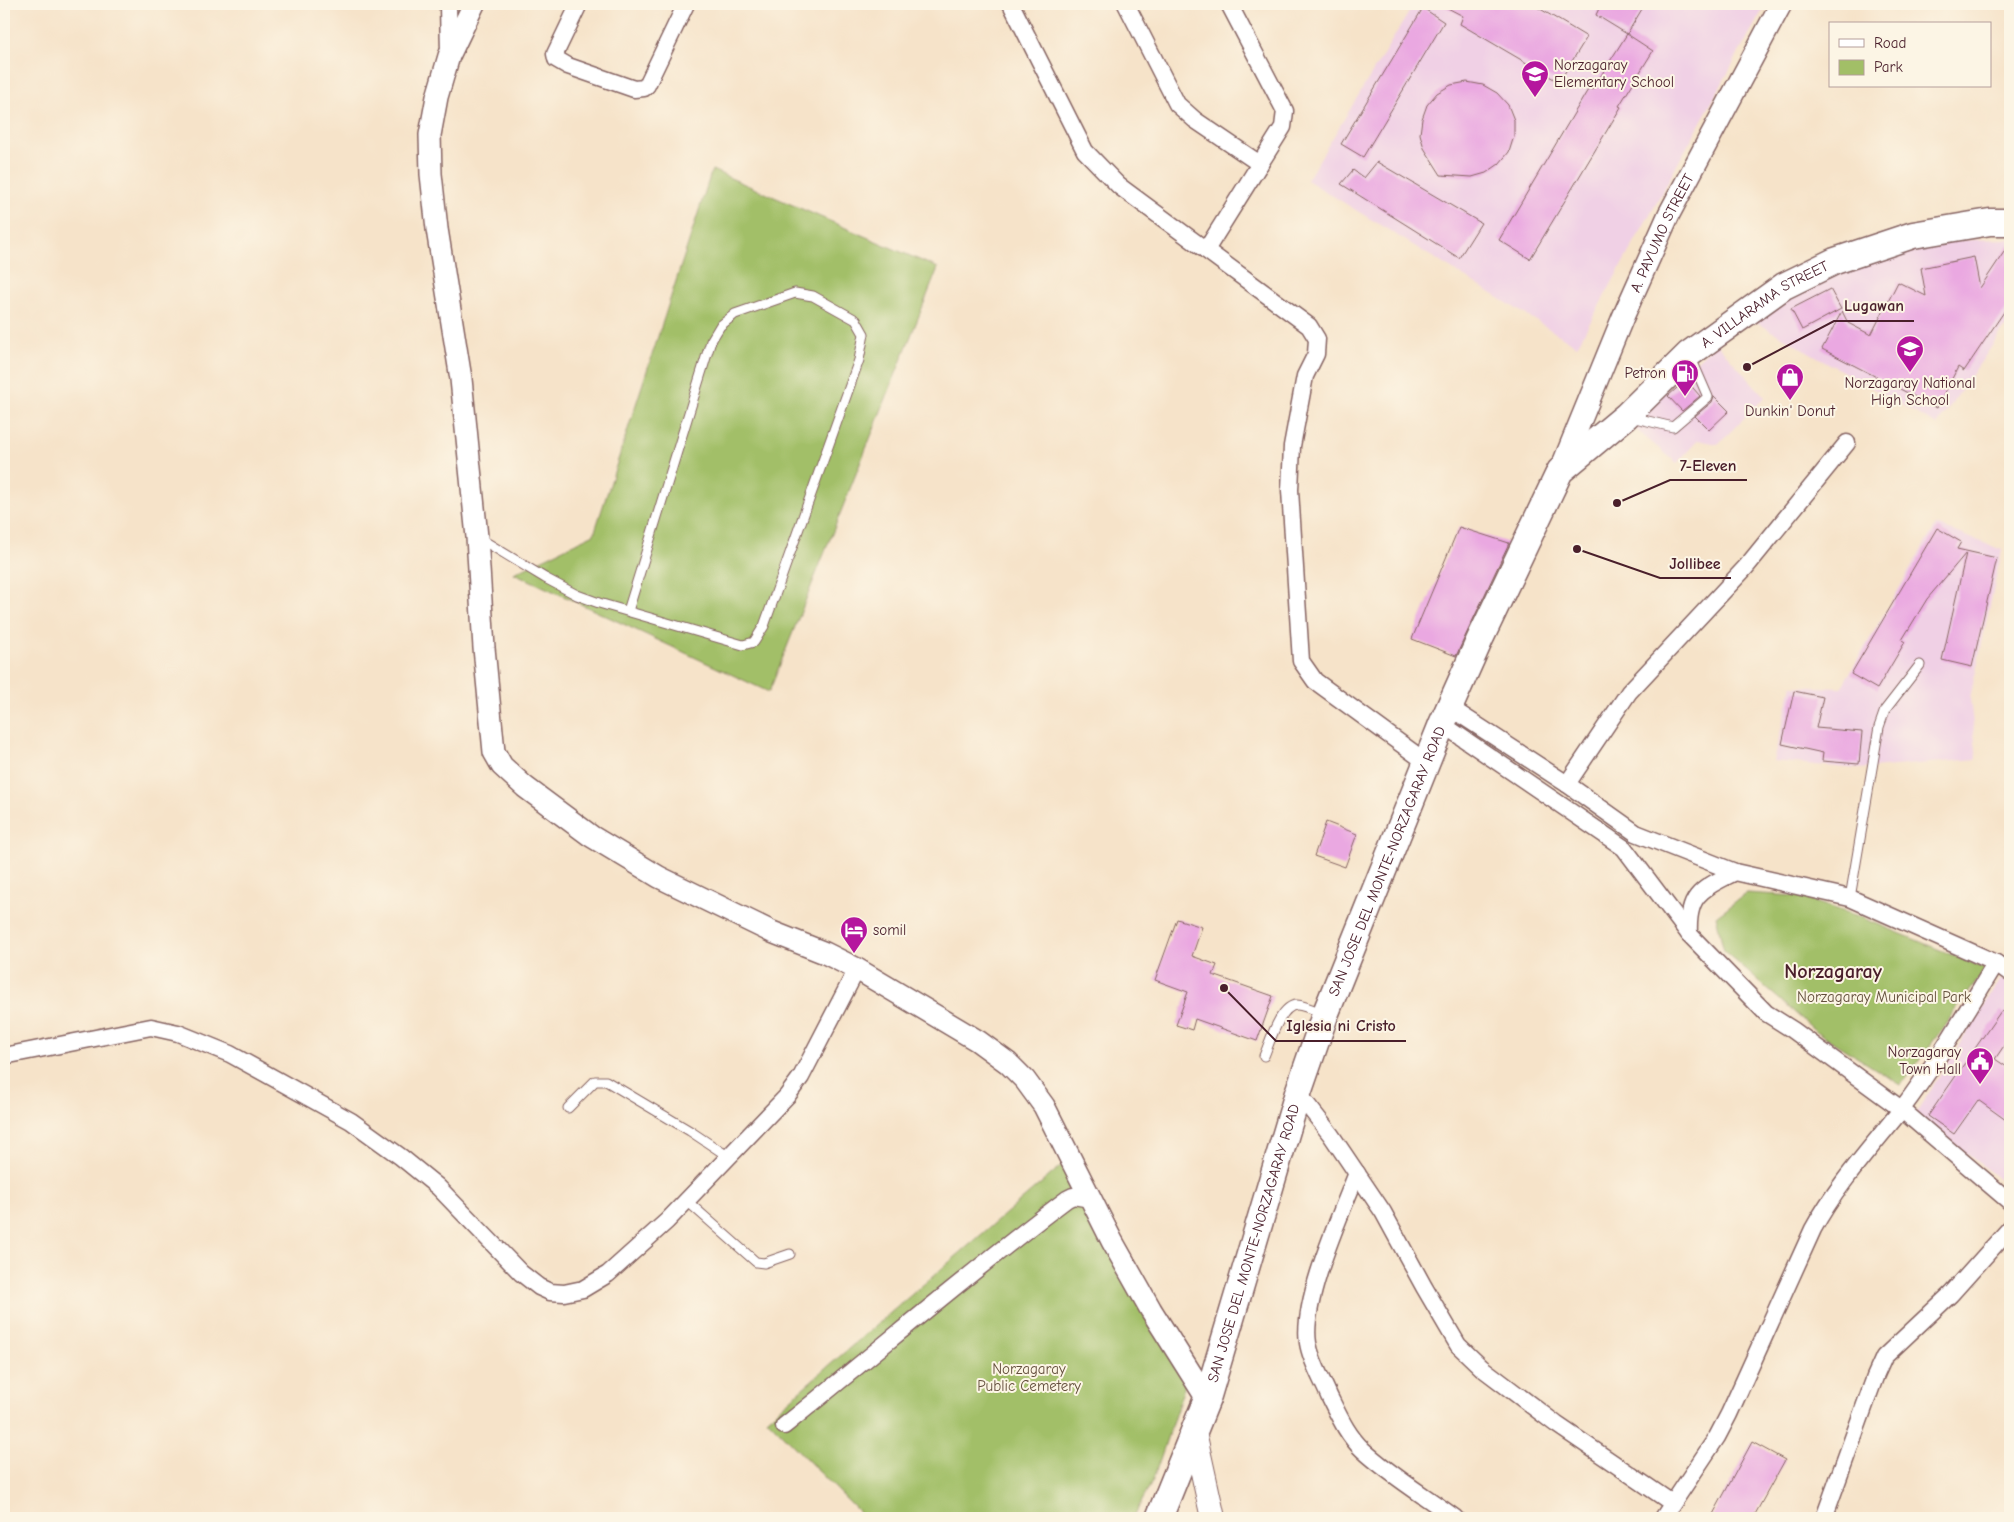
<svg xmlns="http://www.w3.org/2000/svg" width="2014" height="1522" viewBox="0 0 2014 1522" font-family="'Comic Neue',sans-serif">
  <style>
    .built { fill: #f0d0e5 }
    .green { fill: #a2bf67; stroke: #766f49 }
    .building { fill: #eaa8e1 }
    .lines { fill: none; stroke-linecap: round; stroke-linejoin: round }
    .service-casing { stroke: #866462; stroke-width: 11 }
    .minor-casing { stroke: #866462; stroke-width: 19 }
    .tertiary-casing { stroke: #866462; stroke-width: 24 }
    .secondary-casing { stroke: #866462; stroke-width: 26 }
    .primary-casing { stroke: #866462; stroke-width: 29 }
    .service { stroke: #fff; stroke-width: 9 }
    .minor { stroke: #fff; stroke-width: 16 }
    .tertiary { stroke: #fff; stroke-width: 21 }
    .secondary { stroke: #fff; stroke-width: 24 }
    .primary { stroke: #fff; stroke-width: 26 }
    .labels { text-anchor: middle; stroke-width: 4; stroke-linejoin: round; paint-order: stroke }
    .poi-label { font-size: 15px; fill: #4a1f2b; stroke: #fcf5e5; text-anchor: start }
    .street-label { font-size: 15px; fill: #4a1f2b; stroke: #fcf5e5 }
    .park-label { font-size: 15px; fill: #644f3d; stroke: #fcf5e5 }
    .district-label { font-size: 20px; font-weight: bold; fill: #4a1f2b; stroke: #fcf5e5 }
    .leader { fill: none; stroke: #4a1f2b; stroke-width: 2 }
    .callout-dot { fill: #4a1f2b; stroke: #fcf5e5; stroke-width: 2 }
    .callout-label { font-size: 16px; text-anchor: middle; font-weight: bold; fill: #4a1f2b; stroke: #fcf5e5; stroke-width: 4; stroke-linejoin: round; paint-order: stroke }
  </style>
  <rect width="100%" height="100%" fill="#fcf5e5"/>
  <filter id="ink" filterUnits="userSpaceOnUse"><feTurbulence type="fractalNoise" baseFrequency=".02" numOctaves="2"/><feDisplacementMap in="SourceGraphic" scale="10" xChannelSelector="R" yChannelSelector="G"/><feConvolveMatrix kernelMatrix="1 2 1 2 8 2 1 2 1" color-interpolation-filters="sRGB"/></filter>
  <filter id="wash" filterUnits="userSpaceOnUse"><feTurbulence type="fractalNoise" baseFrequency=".0096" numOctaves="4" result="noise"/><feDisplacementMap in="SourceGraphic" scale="20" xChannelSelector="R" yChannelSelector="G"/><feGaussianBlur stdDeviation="1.12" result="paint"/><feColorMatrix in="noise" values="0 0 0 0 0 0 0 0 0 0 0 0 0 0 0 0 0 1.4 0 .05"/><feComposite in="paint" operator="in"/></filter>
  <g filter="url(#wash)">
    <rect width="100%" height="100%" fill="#f6e3c9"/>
    <!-- built -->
    <g class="built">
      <path d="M1414,4H1766L1577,346L1307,180Z"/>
      <path d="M2010,239V320L1937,425L1756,322L1804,280L1921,241Z"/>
      <path d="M1716,343L1765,397L1718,444L1698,440L1677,463L1630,425Z"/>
      <path d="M1936,525L2002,550L1970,698L1977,759L1858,769L1773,761L1792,686L1841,688Z"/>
      <path d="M2001,979L2010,984V1187L1915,1114Z"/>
    </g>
    <!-- green -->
    <g class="green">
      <path d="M712,170L938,268L769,692L514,573L594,534Z"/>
      <path d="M1747,893L1796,896L1858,916L1986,969L1901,1085L1817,1032L1724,951L1716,916Z"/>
      <path d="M1068,1160L1187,1379L1153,1480L1133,1518H865L767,1419Z"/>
    </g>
    <g id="blocks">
      <!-- building -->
      <g class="building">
        <path d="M1440,4H1532L1587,37L1559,82L1460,24L1463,16Z"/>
        <path d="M1601,4H1645L1627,34L1596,15Z"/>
        <path d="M1423,8L1444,22L1363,157L1341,144Z"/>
        <path d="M1627,34L1653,51L1619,106L1621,107L1530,259L1499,240L1589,88L1592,90Z"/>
        <path d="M1467,82L1483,85L1497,93L1508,105L1514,120V136L1509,152L1499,164L1486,173L1472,177L1441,175L1424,148L1420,134L1422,119L1427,105L1437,93L1451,85Z"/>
        <path d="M1377,162L1481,223L1459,258L1341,184L1353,170L1364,178Z"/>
        <path d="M2010,243V303L1964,371L1958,367L1937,408L1822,349L1842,311L1848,323L1871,335L1898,282L1926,296L1921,268L1974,257L1980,288Z"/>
        <path d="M1830,289L1841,309L1802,330L1791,309Z"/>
        <path d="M1686,380L1700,396L1682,411L1668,396Z"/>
        <path d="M1714,396L1729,411L1709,430L1695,416L1712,402Z"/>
        <path d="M1459,527L1509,543L1456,656L1412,639Z"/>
        <path d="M1937,528L1961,542L1957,549L1997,558L1972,667L1942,660L1966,553L1927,599L1902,640L1905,642L1877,689L1851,674Z"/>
        <path d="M1794,691L1823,697L1816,728L1862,732L1859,764L1822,761L1823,753L1782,744Z"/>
        <path d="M1326,822L1357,834L1345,867L1314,856Z"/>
        <path d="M1177,919L1202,927L1192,956L1217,965L1213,975L1273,996L1257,1041L1195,1019L1192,1030L1176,1025L1188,992L1155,980Z"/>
        <path d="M2001,1011L2010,1018V1037L1995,1059L2010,1069V1123L1978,1100L1954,1134L1928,1116Z"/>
        <path d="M1752,1442L1785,1460L1753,1518H1711Z"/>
      </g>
    </g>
  </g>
  <g filter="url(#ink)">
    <use href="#blocks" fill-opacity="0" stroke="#866462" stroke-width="1"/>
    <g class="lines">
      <!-- service casing -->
      <g class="service-casing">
        <g id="service">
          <path d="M1631,417L1673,427L1708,397L1691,358"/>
          <path d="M479,538L545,578L577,595L599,603L743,645L754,642L764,626L859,360L864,334L856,320L813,296L795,293L735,314L720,326L711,341L628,611"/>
          <path d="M1850,898L1879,727L1885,710L1920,665"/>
          <path d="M1264,1056C1270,1042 1280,1005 1297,1005C1304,1005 1316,1011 1323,1014"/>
          <path d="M568,1108L595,1081H606L690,1131L729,1157"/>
          <path d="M687,1201L756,1262L764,1263L790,1254"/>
        </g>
      </g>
      <!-- minor casing -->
      <g class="minor-casing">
        <g id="minor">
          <path d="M448,4L449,54"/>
          <path d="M579,4L555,54L556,59L568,66L634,89L644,88L647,85L686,4"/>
          <path d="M1011,4L1085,151L1119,186L1309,326L1317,339L1316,354L1305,376L1292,446L1290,490L1301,661L1315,681L1426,762"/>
          <path d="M1126,4L1177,104L1195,120L1260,164"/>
          <path d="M1206,250L1283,127L1285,111L1229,4"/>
          <path d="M1449,707L1567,784L1636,833L1735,872L1850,898L1996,963L2010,973"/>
          <path d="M1442,724L1624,848L1689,934L1766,1013L1793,1030L1901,1109L2010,1202"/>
          <path d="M1567,784L1629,692L1746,567L1847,443"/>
          <path d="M1689,934C1687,893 1703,889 1735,872"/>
          <path d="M4,1056L151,1027L178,1033L230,1054L351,1121L401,1157L438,1187L521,1273L539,1287L550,1292L564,1293L583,1289L608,1274L667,1221L787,1096L801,1077L857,969"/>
          <path d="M1298,1093L1331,1135L1383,1212L1424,1287L1458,1345L1482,1368L1556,1424L1672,1503"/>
          <path d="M1357,1173C1341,1214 1301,1301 1308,1343C1311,1362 1322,1379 1329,1396C1339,1416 1347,1435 1363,1450C1390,1475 1425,1496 1455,1518"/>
          <path d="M784,1426C879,1350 971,1271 1067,1199L1073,1196L1091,1199"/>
          <path d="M1663,1518L1717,1437L1729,1414L1813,1229C1837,1185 1870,1149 1901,1110C1936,1064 1966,1012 1996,963"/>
          <path d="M1824,1518L1875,1377L1884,1357L1951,1294L2010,1228"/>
        </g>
      </g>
      <!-- tertiary casing -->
      <g class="tertiary-casing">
        <g id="tertiary">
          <path d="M474,4L449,56L437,97L430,135L431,174L437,229L461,379L477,537L484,648L494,752L502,766L525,787L591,836L659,877L772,932L825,953L857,969L978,1041L1008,1063L1025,1080L1044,1106L1112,1241L1151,1310L1207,1399"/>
          <path id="s1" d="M1560,471L1623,317L1669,214L1781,4"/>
        </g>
      </g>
      <!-- secondary casing -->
      <g class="secondary-casing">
        <path id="secondary" d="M1194,1432L1213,1518"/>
      </g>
      <!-- primary casing -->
      <g class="primary-casing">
        <g id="primary">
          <path id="s2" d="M1159,1518L1207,1399L1298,1093L1325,1015L1442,724L1480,639L1560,471L1626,416L1689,354L1784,286L1835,261L1913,235L1990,222H2010"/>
        </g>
      </g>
      <!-- service -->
      <use href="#service" class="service"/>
      <!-- minor -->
      <use href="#minor" class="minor"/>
      <!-- tertiary -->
      <use href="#tertiary" class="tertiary"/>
      <!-- secondary -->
      <use href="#secondary" class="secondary"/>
      <!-- primary -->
      <use href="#primary" class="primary"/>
    </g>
  </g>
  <!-- icons -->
  <defs>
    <g id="school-pin" transform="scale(1.4375)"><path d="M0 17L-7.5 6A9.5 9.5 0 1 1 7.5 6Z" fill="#b5179e" stroke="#fcf5e5"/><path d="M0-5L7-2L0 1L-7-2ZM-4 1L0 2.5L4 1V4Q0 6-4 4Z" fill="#fff"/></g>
    <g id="fuel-pin" transform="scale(1.4375)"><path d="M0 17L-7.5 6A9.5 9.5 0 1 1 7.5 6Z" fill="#b5179e" stroke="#fcf5e5"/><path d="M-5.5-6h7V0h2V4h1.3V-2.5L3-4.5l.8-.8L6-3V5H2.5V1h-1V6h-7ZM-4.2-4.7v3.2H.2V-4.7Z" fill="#fff"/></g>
    <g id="shop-pin" transform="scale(1.4375)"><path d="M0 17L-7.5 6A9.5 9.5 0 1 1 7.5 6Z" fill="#b5179e" stroke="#fcf5e5"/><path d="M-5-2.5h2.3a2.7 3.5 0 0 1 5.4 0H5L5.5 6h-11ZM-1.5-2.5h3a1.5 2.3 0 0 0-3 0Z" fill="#fff"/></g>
    <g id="hotel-pin" transform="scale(1.4375)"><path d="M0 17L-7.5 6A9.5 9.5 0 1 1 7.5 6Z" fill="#b5179e" stroke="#fcf5e5"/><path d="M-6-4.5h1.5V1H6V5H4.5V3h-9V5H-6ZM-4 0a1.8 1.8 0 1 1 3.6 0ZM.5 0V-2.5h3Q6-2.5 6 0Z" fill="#fff"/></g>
    <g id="civic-pin" transform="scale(1.4375)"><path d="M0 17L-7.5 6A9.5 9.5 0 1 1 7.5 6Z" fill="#b5179e" stroke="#fcf5e5"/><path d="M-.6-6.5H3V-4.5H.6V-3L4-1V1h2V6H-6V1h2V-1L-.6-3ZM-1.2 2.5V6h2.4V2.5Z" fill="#fff"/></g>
  </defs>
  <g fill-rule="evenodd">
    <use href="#school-pin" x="1535" y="74"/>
    <use href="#school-pin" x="1910" y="349"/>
    <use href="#fuel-pin" x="1685" y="373"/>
    <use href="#shop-pin" x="1790" y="377"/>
    <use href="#hotel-pin" x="854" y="930"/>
    <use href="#civic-pin" x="1980" y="1061"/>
  </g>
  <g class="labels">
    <!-- poi labels -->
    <g class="poi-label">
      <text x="1554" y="70">Norzagaray<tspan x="1554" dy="17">Elementary School</tspan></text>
      <text x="1666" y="378" text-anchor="end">Petron</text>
      <text x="1910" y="388" text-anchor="middle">Norzagaray National<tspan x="1910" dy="17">High School</tspan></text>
      <text x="1790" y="416" text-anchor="middle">Dunkin' Donut</text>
      <text x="873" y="935">somil</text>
      <text x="1961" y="1057" text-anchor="end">Norzagaray<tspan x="1961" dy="17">Town Hall</tspan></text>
    </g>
    <!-- street labels -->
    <g class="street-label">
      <text dy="5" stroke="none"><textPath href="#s1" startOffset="259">A. PAYUMO STREET</textPath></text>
      <text dy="5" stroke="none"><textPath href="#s2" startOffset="1388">A. VILLARAMA STREET</textPath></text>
      <text dy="5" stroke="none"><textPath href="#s2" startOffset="696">SAN JOSE DEL MONTE-NORZAGARAY ROAD</textPath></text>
      <text dy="5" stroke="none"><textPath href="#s2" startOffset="291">SAN JOSE DEL MONTE-NORZAGARAY ROAD</textPath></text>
    </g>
    <!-- park labels -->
    <g class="park-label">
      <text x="1884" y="1002">Norzagaray Municipal Park</text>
      <text x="1029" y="1374">Norzagaray<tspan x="1029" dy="17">Public Cemetery</tspan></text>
    </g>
    <!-- district labels -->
    <g class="district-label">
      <text x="1833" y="978">Norzagaray</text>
    </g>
  </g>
  <!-- callouts -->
  <path class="leader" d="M1747 367L1834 321H1914M1617 503L1670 480H1747M1577 549L1660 578H1731M1224 988L1276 1041H1406"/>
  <g class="callout-dot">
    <circle cx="1747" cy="367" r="5"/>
    <circle cx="1617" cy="503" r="5"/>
    <circle cx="1577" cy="549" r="5"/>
    <circle cx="1224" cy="988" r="5"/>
  </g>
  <g class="callout-label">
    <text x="1874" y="311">Lugawan</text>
    <text x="1708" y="471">7-Eleven</text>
    <text x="1695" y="569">Jollibee</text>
    <text x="1341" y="1031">Iglesia ni Cristo</text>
  </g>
  <!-- margin -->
  <rect width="2014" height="1522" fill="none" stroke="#fcf5e5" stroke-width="20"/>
  <!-- legend -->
  <rect x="1829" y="22" width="162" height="65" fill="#fcf5e5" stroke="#b59f9b"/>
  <rect x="1839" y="39" width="25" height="8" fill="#ffffff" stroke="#b59f9b"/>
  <text x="1874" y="48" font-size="15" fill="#4a1f2b">Road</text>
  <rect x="1839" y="60" width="25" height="15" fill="#a2bf67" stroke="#b59f9b"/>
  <text x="1874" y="72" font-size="15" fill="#4a1f2b">Park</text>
</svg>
